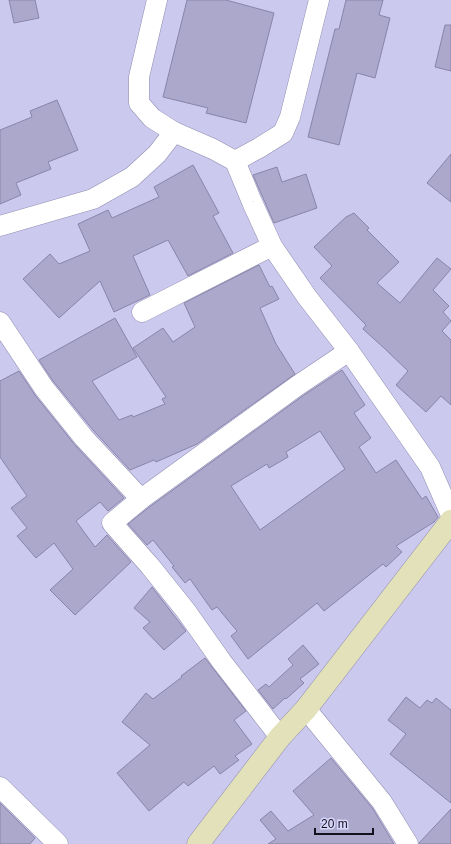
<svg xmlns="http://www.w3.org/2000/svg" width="451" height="844" viewBox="0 0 451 844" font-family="Helvetica,sans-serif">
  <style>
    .building { fill: #aba8cc; stroke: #8885a8; fill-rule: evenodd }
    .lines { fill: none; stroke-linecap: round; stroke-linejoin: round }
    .street-casing { stroke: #908db0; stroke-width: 21 }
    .secondary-casing { stroke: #908db0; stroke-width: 23 }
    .street { stroke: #fff; stroke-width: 20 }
    .secondary { stroke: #e2e1ba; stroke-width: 22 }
  </style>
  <rect width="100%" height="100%" fill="#ccc9ef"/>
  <!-- building -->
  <g class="building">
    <path d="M9,0H35L39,18L14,23Z"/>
    <path d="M187,0H226L274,13L246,123L206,113L208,108L163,97Z"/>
    <path d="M346,0H383L379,15L390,18L375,78L357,73L339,145L308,137L335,29H339Z"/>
    <path d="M445,25H451V71L435,67Z"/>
    <path d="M57,100L78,150L48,162L51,169L16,183L21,195L0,204V130L32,117L30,111Z"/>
    <path d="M451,154V202L427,183Z"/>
    <path d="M193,165L219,213L213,216L233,253L188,276L168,240L133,256L150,295L114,312L100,281L59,318L23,279L50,254L59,264L90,251L78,224L108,210L112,218L159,197L154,187Z"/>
    <path d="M277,167L282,182L306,174L317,208L274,223L253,175Z"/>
    <path d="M354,213L369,228L367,230L399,262L377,283L400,303L437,258L451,269L433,290L449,306L443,312L451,321L442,331L451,340V405L441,396L426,412L396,385L408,371L384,348L363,329L366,325L320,278L332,266L314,247L346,217Z"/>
    <path d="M259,265L270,287L272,286L279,299L260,308L276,344L295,374L197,444L156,462L154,460L130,470L93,430L53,381L39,360L115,318L137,357L92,381L119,420L132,415L133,417L165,404L162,399L166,397L133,348L163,328L173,342L195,327L184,303Z"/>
    <path d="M342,370L365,405L354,413L371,438L359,447L376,473L396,460L422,499L426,496L438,517L434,522L396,546L402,552L386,567L383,564L324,611L317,603L248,659L231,636L237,631L217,607L212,610L190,579L185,583L172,567L174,566L153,540L147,545L128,524L148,508L304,395ZM320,431L345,469L260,530L231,486L267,464L269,468L288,457L286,452Z"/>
    <path d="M19,371L35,395L75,445L124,498L108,511L100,502L76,521L95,547L107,535L131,562L75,615L50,590L73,569L54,543L36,558L17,536L27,528L11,508L27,496L0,457V381Z"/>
    <path d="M152,587L186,631L164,650L143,628L150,622L134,608Z"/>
    <path d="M303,645L319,664L300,679L304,683L286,699L285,698L273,709L258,690L266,684L269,687L293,665L288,659Z"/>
    <path d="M205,658L246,711L234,720L252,744L235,756L239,760L220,774L214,766L188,786L184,782L149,811L117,773L150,745L122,722L146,693L153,699L182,677L181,676Z"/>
    <path d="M406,697L420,708L427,700L432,703L436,698L451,710V803L390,754L406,734L388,720Z"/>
    <path d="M331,758L373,809L394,844H268L276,839L260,820L271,811L288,831L314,815L293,791Z"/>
    <path d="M0,803L35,838L30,844H0Z"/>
    <path d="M451,809V844H419V843Z"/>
  </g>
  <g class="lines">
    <!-- street casing -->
    <g class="street-casing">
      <g id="street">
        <path d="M157,0L139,77V103L152,118L174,132L213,149L235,161L252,202L272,246L307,297L349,351L430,467L451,515"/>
        <path d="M235,161L259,148L283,133L290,117L319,0"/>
        <path d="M0,226L93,199L132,177L157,154L174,132"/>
        <path d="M142,312L272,246"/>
        <path d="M0,322L44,388L84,438L141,499"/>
        <path d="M306,709L382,802L408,844"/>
        <path d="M280,737L222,662L186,611L150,566L112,523L141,499L297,386L349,351"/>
        <path d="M0,787L58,844"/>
      </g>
    </g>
    <!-- secondary casing -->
    <g class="secondary-casing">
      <path id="secondary" d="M198,844L280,737L306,709L451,521"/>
    </g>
    <!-- street -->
    <use href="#street" class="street"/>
    <!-- secondary -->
    <use href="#secondary" class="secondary"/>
  </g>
  <!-- scale -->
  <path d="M315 828v6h58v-6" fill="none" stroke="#13111e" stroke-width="2"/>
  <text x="321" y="828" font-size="12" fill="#13111e" stroke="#d9d6fc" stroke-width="3" paint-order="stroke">20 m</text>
</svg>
